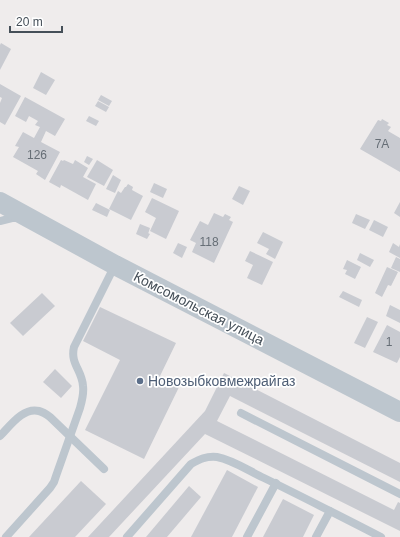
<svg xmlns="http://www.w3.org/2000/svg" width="400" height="537" viewBox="0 0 400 537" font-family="Helvetica,sans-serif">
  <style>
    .building { fill: #c9cbd1 }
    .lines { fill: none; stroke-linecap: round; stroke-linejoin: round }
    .service { stroke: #bdc6ce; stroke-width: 8 }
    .tertiary { stroke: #bdc6ce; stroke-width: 20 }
    .service-dot { fill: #5c6f8a; stroke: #fff; stroke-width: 1.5 }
    .labels { text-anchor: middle; stroke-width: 3.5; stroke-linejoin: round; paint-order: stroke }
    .number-label { font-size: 12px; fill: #666e76 }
    .street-label { font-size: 14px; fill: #454f58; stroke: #fff }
    .service-label { font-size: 14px; fill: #4e5e75; stroke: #fff; text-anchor: start }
  </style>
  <rect width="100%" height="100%" fill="#efecec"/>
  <!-- building -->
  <g class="building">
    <path d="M1,43L11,49L0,70V45Z"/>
    <path d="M41,72L55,80L46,95L33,88Z"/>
    <path d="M0,84L21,96L5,125L0,122V103L2,98L0,97Z"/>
    <path d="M101,95L112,101L109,106L98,100Z"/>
    <path d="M25,97L65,119L55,136L46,131L41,142L60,152L45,180L36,174L38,171L13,157L19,147L15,146L23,132L34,138L40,127L35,125L38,121L29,116L26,122L15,116Z"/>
    <path d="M98,101L109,107L106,112L95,106Z"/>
    <path d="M89,116L99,121L96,126L86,121Z"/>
    <path d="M382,119L389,123L387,125L391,127L388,131L400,138V172L360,149L378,120L381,121Z"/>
    <path d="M87,156L93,159L89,165L84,162Z"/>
    <path d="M61,160L63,161L64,160L73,164L75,160L88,168L83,177L96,184L88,200L61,185L60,188L49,182Z"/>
    <path d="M97,160L113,170L104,186L87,177Z"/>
    <path d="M113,175L121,180L115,193L106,189Z"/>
    <path d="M154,183L167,189L163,198L150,192Z"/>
    <path d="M128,184L133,187L132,190L143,196L131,220L109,209L118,191L121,193L125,187H126Z"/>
    <path d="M239,186L250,191L243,205L232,199Z"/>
    <path d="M152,198L179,211L166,239L150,231L156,218L145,212Z"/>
    <path d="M400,202V217L394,213Z"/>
    <path d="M96,203L110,210L107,217L92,210Z"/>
    <path d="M214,213L223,217L225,214L231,217L229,220L233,222L214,263L192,252L196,243L190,240L200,221L208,225Z"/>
    <path d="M356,214L370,220L365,229L352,223Z"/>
    <path d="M374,220L388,227L383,237L369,230Z"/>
    <path d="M140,224L150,228L148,234V233L150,234L147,239L136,234Z"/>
    <path d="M263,232L283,242L275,259L266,254L269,249L257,243Z"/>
    <path d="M178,243L187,247L182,258L173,253Z"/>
    <path d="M393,243L399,247L400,244V258L389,252Z"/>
    <path d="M250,251L273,262L262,285L247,278L253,265L245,261Z"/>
    <path d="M360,253L374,260L370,267L357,260Z"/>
    <path d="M396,257L400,259V272L391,268Z"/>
    <path d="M347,260L361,267L355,279L345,274L347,270L343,269Z"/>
    <path d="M387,267L398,272L391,286L388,285L382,297L375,293Z"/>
    <path d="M343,291L362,300L359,307L339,297Z"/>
    <path d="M42,293L55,306L23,336L10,323Z"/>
    <path d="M390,305L400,310V323L386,316Z"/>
    <path d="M100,307L176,343L160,376L180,385L144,459L85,430L120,360L83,341Z"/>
    <path d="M367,317L378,322L365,348L354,343Z"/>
    <path d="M387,325L400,332V357L397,363L373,352Z"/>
    <path d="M55,369L72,386L61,398L43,382Z"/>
    <path d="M224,373L400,463V482L230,396L217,421L394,510L398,502L400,503V531L205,434L109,537H88L205,411Z"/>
    <path d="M227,470L258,487L232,537H191Z"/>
    <path d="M81,481L106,504L75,537H29Z"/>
    <path d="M189,486L201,497L167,537H146Z"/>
    <path d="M283,499L314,515L303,537H263Z"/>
  </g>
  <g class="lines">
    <!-- service -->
    <g class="service">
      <path d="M0,221L12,218H19"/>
      <path d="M241,413L400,494"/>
      <path d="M0,436C10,426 23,407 39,411C43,412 46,414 50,417L104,469"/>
      <path d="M6,537L50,488L54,482L56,476L80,408C82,401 84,393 83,386C82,370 70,364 74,347L115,265"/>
      <path d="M127,537L191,464C200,459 206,456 217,457C233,460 249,471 264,478C303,497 342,517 381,537"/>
      <path d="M247,537L276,483"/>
      <path d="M316,537L330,511"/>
    </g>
    <!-- tertiary -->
    <path class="tertiary" d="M0,202L115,265L400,412"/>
  </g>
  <!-- markers -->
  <circle class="service-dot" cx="140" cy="381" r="4"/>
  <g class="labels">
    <!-- number labels -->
    <g class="number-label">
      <text x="382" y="148">7А</text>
      <text x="37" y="159">126</text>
      <text x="209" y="246">118</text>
      <text x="389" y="346">1</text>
    </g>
    <!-- street labels -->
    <g class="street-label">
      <text transform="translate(199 308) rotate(27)" y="5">Комсомольская улица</text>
    </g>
    <!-- service labels -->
    <g class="service-label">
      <text x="148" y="386">Новозыбковмежрайгаз</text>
    </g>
  </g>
  <!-- scale -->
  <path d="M10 26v6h52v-6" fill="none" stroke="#454f58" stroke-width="2"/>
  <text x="16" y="26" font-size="12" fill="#454f58" stroke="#ffffff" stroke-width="3" paint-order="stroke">20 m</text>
</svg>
